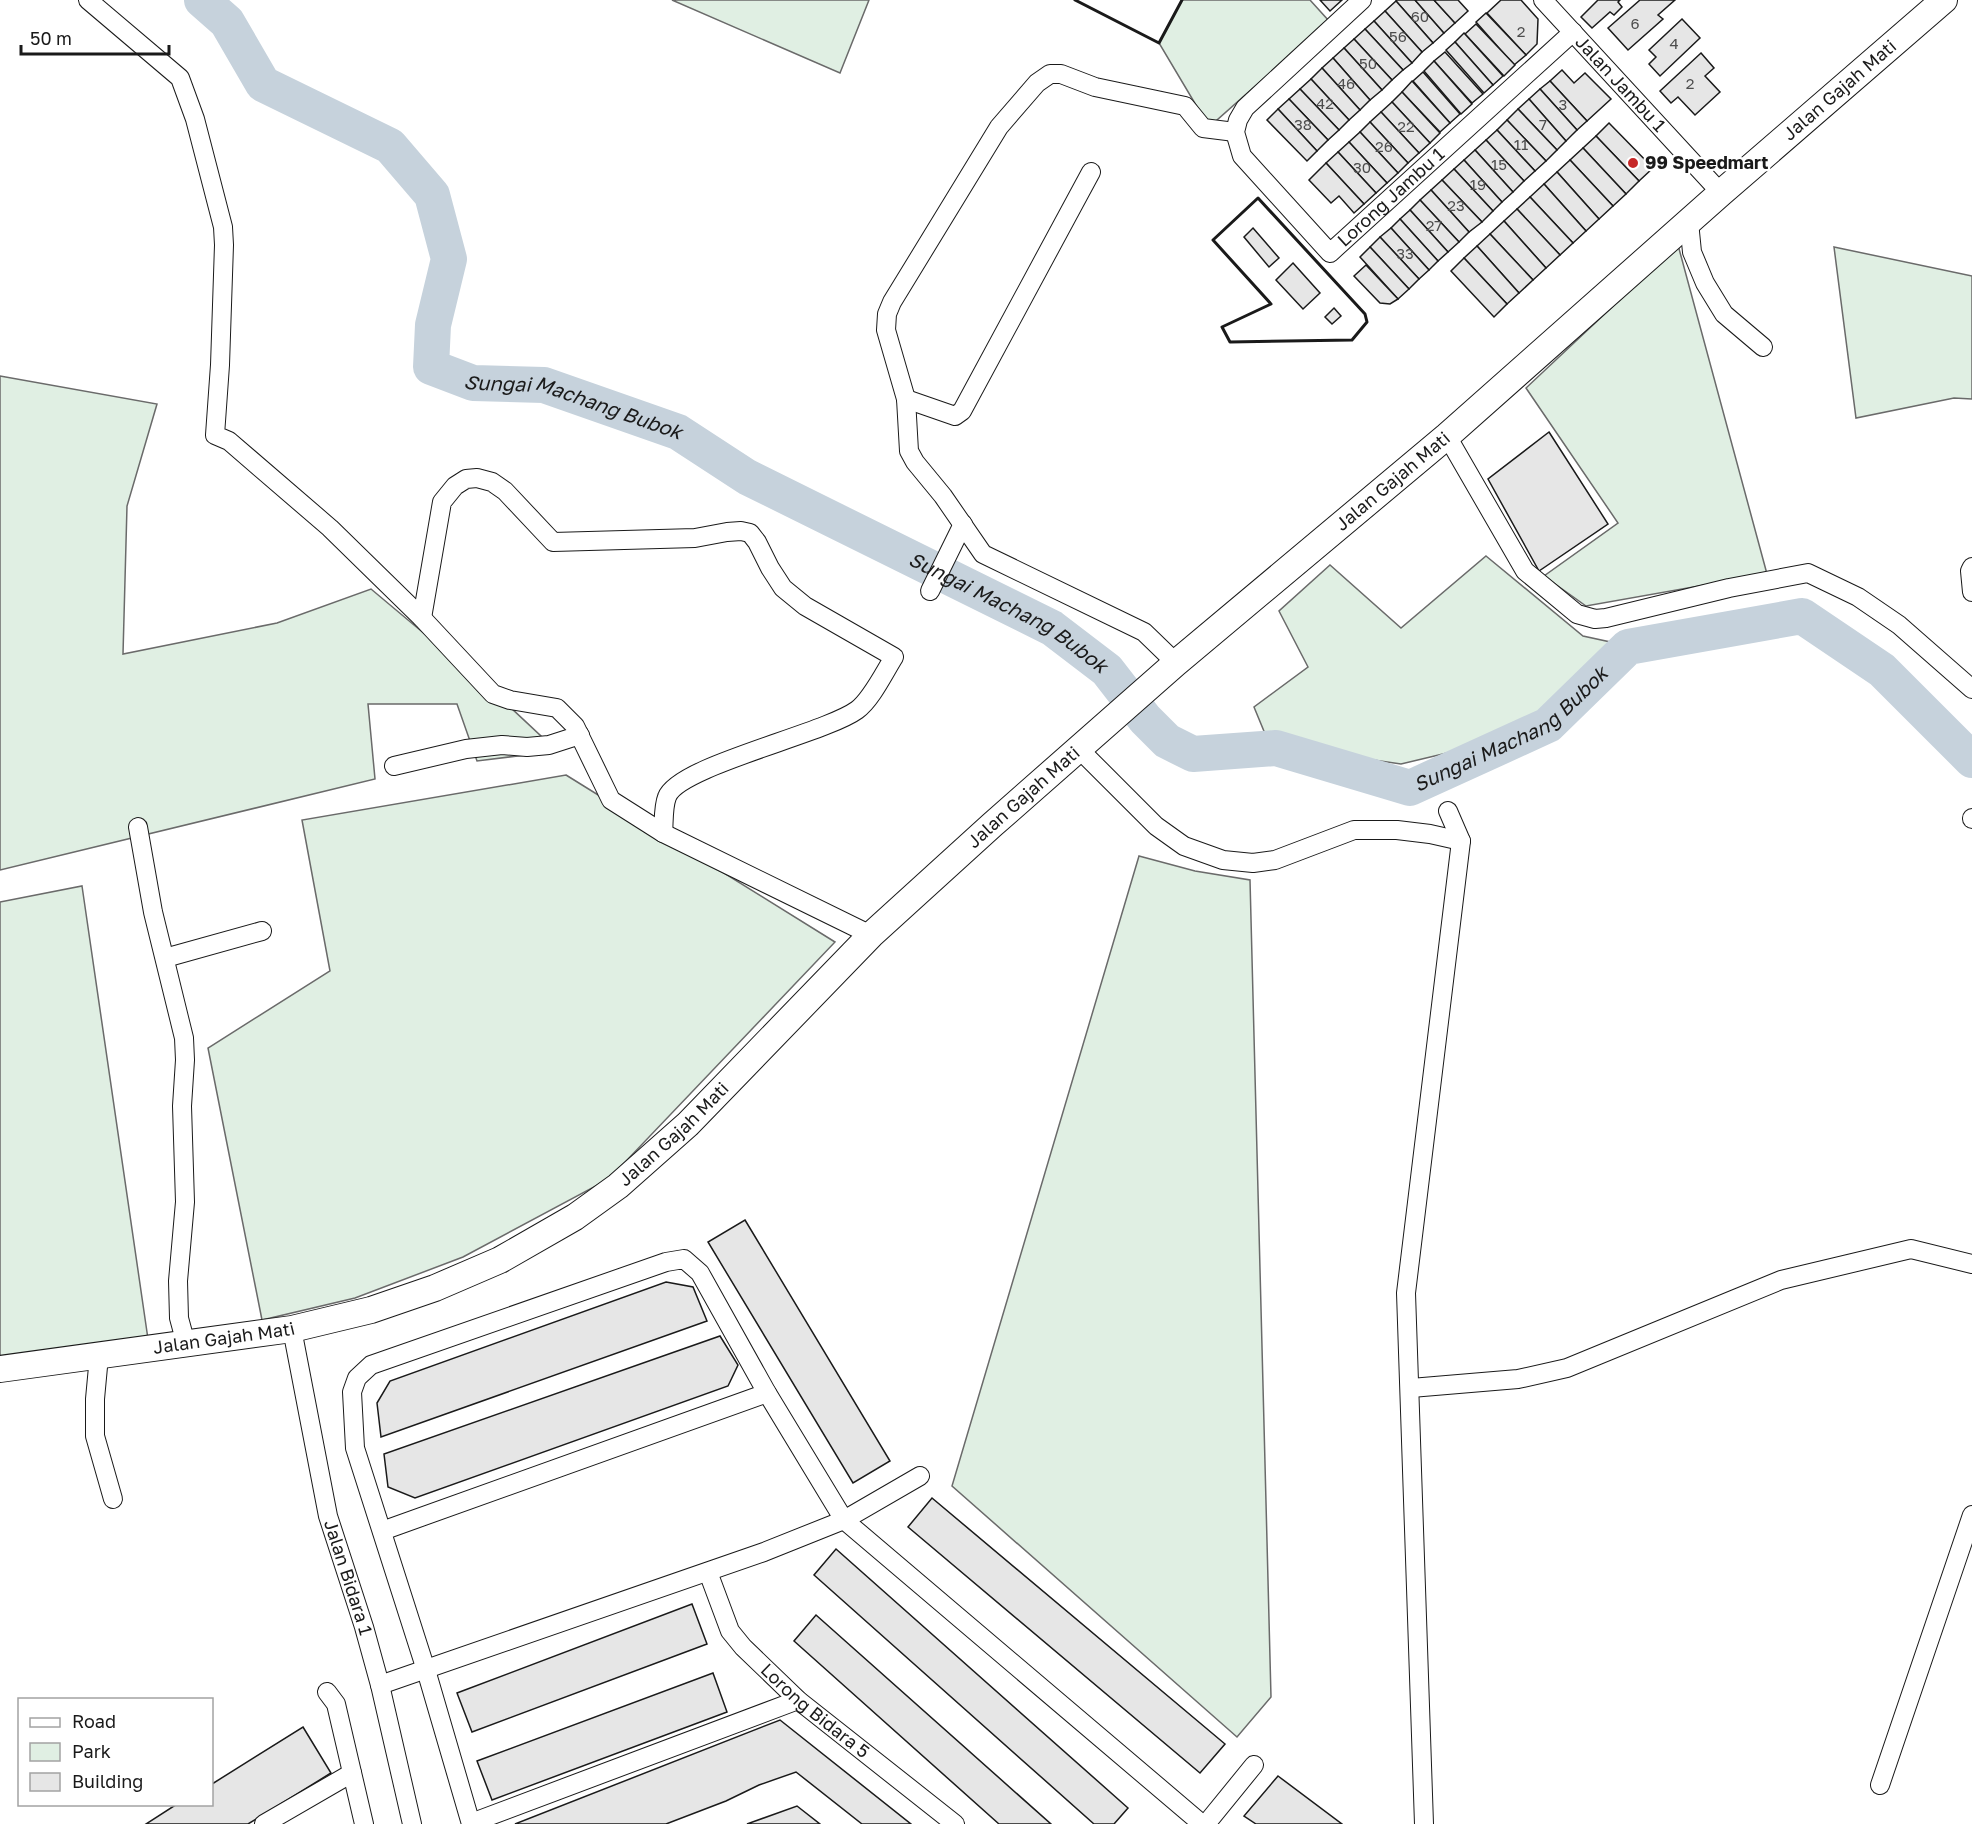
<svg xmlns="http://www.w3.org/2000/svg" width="1972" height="1824" viewBox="0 0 1972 1824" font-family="'Golos Text',sans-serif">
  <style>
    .green { fill: #e0efe3; stroke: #6a6a6a; stroke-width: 1.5 }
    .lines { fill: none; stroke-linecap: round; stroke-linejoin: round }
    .river { stroke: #c6d2dc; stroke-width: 36 }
    .building { fill: #e6e6e6; stroke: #1a1a1a; stroke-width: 1.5 }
    .minor-casing { stroke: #1a1a1a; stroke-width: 20 }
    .secondary-casing { stroke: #1a1a1a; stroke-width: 28 }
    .minor { stroke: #fff; stroke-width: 18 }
    .secondary { stroke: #fff; stroke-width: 26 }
    .wall { stroke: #1a1a1a; stroke-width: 3 }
    .poi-dot { fill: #c62828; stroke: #fff; stroke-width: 2 }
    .labels { text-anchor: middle; stroke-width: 4.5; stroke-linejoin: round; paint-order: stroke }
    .number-label { font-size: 15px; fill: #4d4d4d }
    .street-label { font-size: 18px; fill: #1a1a1a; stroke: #fff }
    .poi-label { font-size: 18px; font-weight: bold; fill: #1a1a1a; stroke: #fff; text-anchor: start }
    .water-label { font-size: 20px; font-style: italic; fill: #1a1a1a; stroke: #fff }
  </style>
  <rect width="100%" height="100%" fill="#fff"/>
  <!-- green -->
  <g class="green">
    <path d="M672,0H869L840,73Z"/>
    <path d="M1182,0H1310L1329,21L1209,127L1159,43Z"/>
    <path d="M1678,245L1767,574L1586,606L1544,576L1618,523L1526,388Z"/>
    <path d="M1834,247L1972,276V399L1954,398L1856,418Z"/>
    <path d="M0,376L157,404L127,506L123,654L277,623L371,589L494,692L557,751L477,761L457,704H368L375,779L0,870Z"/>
    <path d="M1486,556L1583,636L1615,643L1535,717L1447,753L1401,764L1339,755L1309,746L1266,736L1254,707L1308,667L1279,611L1330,565L1401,628Z"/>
    <path d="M566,775L835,942L609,1179L463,1257L355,1298L262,1320L208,1048L330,971L302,820Z"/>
    <path d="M1139,856L1195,871L1250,880L1271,1697L1237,1737L952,1486Z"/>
    <path d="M82,886L148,1339L0,1357V902Z"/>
  </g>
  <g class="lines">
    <!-- river -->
    <path class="river" id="s1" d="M202,0L227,22L263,84L390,146L432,195L449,259L433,325L431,367L473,383L544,385L678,432L747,477L1052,628L1107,670L1145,719L1167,741L1193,754L1276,748L1410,788L1548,725L1628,647L1802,616L1882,670L1972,760"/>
  </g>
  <!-- building -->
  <g class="building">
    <path d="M1320,0H1342L1330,11Z"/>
    <path d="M1397,0H1415L1444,33L1433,43L1396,1Z"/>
    <path d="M1415,0H1434L1455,23L1444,33Z"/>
    <path d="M1434,0H1458L1468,11L1455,23Z"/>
    <path d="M1501,0H1521L1538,19L1537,44L1526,55L1487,13Z"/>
    <path d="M1598,0H1620L1618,2L1622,7L1614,15L1610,12L1592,28L1581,17Z"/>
    <path d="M1640,0H1675L1658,15L1663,19L1628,50L1608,28Z"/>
    <path d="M1396,1L1433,43L1422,52L1385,11Z"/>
    <path d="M1385,11L1422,52L1412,63L1374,21Z"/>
    <path d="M1486,13L1526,55L1514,65L1476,22Z"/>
    <path d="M1682,19L1700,38L1660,76L1649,64L1656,57L1649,50Z"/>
    <path d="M1374,21L1412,63L1403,70L1365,29Z"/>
    <path d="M1476,24L1515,65L1504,76L1465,34Z"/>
    <path d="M1365,29L1403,70L1392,80L1354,39Z"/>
    <path d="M1464,33L1503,76L1493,85L1455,42Z"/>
    <path d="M1354,39L1392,80L1382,90L1344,48Z"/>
    <path d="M1455,42L1493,85L1484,93L1446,50Z"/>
    <path d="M1344,48L1382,90L1370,100L1333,58Z"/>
    <path d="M1445,52L1483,94L1472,103L1434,61Z"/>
    <path d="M1701,53L1714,68L1705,76L1720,92L1695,115L1678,97L1671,103L1660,91Z"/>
    <path d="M1333,58L1370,100L1360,110L1322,68Z"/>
    <path d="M1434,61L1472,104L1461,114L1424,71Z"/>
    <path d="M1322,68L1360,110L1349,120L1311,79Z"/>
    <path d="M1562,70L1574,83L1585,73L1611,99L1587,121L1550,81Z"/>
    <path d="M1423,72L1460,114L1450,123L1413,81Z"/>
    <path d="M1311,79L1349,120L1339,130L1300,89Z"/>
    <path d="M1412,81L1450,123L1440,132L1402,92Z"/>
    <path d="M1550,81L1587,121L1577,130L1540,89Z"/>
    <path d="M1300,89L1339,130L1328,140L1289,99Z"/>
    <path d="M1540,89L1577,130L1566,141L1529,99Z"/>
    <path d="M1402,92L1440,133L1430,143L1392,102Z"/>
    <path d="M1289,99L1328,140L1317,151L1278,109Z"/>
    <path d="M1529,99L1566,141L1557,150L1518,109Z"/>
    <path d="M1392,102L1430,143L1419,153L1381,112Z"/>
    <path d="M1278,109L1317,151L1307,161L1267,120Z"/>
    <path d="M1518,109L1557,150L1546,161L1507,120Z"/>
    <path d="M1381,112L1419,153L1408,163L1370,122Z"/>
    <path d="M1507,120L1546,161L1535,171L1497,130Z"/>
    <path d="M1370,122L1408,163L1398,173L1360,132Z"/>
    <path d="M1609,123L1653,168L1639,181L1596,136Z"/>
    <path d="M1497,130L1535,171L1524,181L1486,140Z"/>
    <path d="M1360,132L1398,173L1387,183L1349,142Z"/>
    <path d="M1596,136L1639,181L1626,194L1583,148Z"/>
    <path d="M1486,140L1524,181L1513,192L1475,150Z"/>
    <path d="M1349,142L1387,183L1376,193L1338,152Z"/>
    <path d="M1583,148L1626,194L1613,206L1570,160Z"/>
    <path d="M1475,150L1513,192L1502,202L1464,160Z"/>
    <path d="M1338,152L1376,193L1364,204L1326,163Z"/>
    <path d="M1464,160L1502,202L1493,211L1454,169Z"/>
    <path d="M1570,160L1613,206L1599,219L1557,172Z"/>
    <path d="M1326,163L1364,204L1354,213L1339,196L1331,203L1309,180Z"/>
    <path d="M1454,169L1493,211L1482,222L1442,180Z"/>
    <path d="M1557,172L1599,219L1586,231L1544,184Z"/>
    <path d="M1442,180L1482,222L1469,232L1431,190Z"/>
    <path d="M1544,184L1586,231L1573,243L1530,197Z"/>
    <path d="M1431,190L1469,232L1459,242L1420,200Z"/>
    <path d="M1530,197L1573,243L1560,255L1517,209Z"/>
    <path d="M1420,200L1459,242L1448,252L1410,210Z"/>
    <path d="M1517,209L1560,255L1546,268L1504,221Z"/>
    <path d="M1410,210L1448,252L1438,261L1400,219Z"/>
    <path d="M1400,219L1438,261L1429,270L1391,228Z"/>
    <path d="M1504,221L1546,268L1533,280L1490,234Z"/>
    <path d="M1253,228L1279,258L1269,267L1244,237Z"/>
    <path d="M1391,228L1429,270L1419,279L1380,237Z"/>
    <path d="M1490,234L1533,280L1519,293L1477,246Z"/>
    <path d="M1380,237L1419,279L1409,289L1370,247Z"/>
    <path d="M1477,246L1519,293L1507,304L1464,258Z"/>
    <path d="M1370,247L1409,289L1398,299L1360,257Z"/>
    <path d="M1464,258L1507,304L1494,317L1451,271Z"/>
    <path d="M1293,263L1320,293L1303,309L1276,280Z"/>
    <path d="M1366,265L1398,299L1390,304L1380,303L1354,276Z"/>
    <path d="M1334,308L1341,316L1332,324L1325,317Z"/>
    <path d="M1549,432L1608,524L1539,571L1488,479Z"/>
    <path d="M745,1220L890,1461L853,1483L708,1242Z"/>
    <path d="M666,1282L693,1287L707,1321L381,1437L377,1403L390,1381Z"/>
    <path d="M720,1336L738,1365L728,1386L415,1498L388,1487L384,1454Z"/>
    <path d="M932,1498L1225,1744L1200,1773L908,1527Z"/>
    <path d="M836,1549L1128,1808L1114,1824H1094L814,1575Z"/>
    <path d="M692,1604L707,1644L472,1732L457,1693Z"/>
    <path d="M816,1615L1051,1824H999L794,1641Z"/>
    <path d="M713,1673L727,1712L492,1800L477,1761Z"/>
    <path d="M780,1720L911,1824H862L796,1772L759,1785L726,1801L666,1824H515Z"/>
    <path d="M303,1727L331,1773L248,1824H146L177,1804H212V1784Z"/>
    <path d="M1278,1776L1342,1824H1256L1244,1816Z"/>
    <path d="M797,1806L820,1824H747Z"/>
  </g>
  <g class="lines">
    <!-- minor casing -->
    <g class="minor-casing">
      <g id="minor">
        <path d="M88,0L180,78L195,119L223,227L224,245L220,365L215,435L229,441L330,528L422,618L493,694L510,700L557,708L575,726L611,800L663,833L871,935"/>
        <path id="s2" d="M1362,0L1245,108L1238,120L1235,132L1242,156L1330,253L1573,32"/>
        <path id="s3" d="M1543,0L1721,193"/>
        <path d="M1689,222L1692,252L1705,283L1724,314L1763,347"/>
        <path d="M906,399L955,416L962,411L1091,172"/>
        <path d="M1447,436L1525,571L1577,614L1595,619L1606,618L1729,588L1808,573L1858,597L1899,625L1972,689"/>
        <path d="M1972,567L1970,571L1972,592"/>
        <path d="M930,591L963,524"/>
        <path d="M422,618L442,502L455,486L466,479L477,478L492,482L505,491L553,542L695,538L727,532L741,531L750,533L757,542L770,568L783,588L805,606L894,657C884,673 871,700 857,710C824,734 678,766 667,797C663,807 664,823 663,833"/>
        <path d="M1176,663L1144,632L983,554L943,496L915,462L909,451L906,399L886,330L887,314L892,302L999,127L1037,83L1050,74H1061L1095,87L1185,106L1203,128L1235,132"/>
        <path d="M1079,749L1156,826L1184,846L1223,860L1253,863L1275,860L1354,830H1397L1430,834L1461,841"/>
        <path d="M394,766L466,749L502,745L527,747L549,745L580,735"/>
        <path d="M1972,818V819"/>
        <path d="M138,827L153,912L184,1038L185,1060L182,1106L185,1202L178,1281L179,1318L186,1344"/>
        <path d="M165,958L262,931"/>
        <path id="s4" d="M292,1329L328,1516L364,1627L380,1685L412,1824"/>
        <path d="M99,1356L95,1399V1436L113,1499"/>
        <path d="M1411,1388L1518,1379L1567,1368L1781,1280L1911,1249L1972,1264"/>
        <path d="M382,1531L767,1393"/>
        <path id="s5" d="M708,1572L730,1631L743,1647L798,1700L955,1824"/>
        <path d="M380,1685L764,1552L844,1520L920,1476"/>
        <path d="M327,1692L336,1704L364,1824"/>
        <path d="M1880,1785L1972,1515"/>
        <path d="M471,1823L798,1700"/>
        <path d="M264,1824L352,1773"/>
        <path d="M471,1824L426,1670L355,1448L352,1392L357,1378L371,1365L666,1262L684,1259L700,1273L767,1393L844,1520L1202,1824"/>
        <path d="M1206,1824L1254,1765"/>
        <path d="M1424,1824L1406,1293L1461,841L1448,811"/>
      </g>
    </g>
    <!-- secondary casing -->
    <g class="secondary-casing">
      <g id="secondary">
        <path id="s6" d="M0,1369L292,1329L371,1310L435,1288L500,1260L575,1217L618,1186L688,1124L871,935L992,825L1176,663L1447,436L1721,193L1944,0"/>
      </g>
    </g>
    <!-- minor -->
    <use href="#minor" class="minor"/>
    <!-- secondary -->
    <use href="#secondary" class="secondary"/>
    <!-- wall -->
    <g class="wall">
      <path d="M1075,0L1159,43L1182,0"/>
      <path d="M1258,198L1365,314L1367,322L1352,340L1230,342L1222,327L1271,304L1213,240Z"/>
    </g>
  </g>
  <!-- markers -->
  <circle class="poi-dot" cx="1633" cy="163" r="6"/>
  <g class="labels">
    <!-- number labels -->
    <g class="number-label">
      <text x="1420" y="22">60</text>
      <text x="1635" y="29">6</text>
      <text x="1521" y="37">2</text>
      <text x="1398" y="42">56</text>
      <text x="1674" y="49">4</text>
      <text x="1368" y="69">50</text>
      <text x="1346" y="89">46</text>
      <text x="1690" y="89">2</text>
      <text x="1325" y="109">42</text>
      <text x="1563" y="110">3</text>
      <text x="1303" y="130">38</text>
      <text x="1543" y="130">7</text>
      <text x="1406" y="132">22</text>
      <text x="1521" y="150">11</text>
      <text x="1384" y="152">26</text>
      <text x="1499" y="170">15</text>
      <text x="1362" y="173">30</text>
      <text x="1478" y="190">19</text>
      <text x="1456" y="211">23</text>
      <text x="1434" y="231">27</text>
      <text x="1405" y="259">33</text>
    </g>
    <!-- street labels -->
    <g class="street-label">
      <text dy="6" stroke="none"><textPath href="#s3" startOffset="114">Jalan Jambu 1</textPath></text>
      <text dy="6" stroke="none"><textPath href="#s6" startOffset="2296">Jalan Gajah Mati</textPath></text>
      <text dy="6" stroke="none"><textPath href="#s2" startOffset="424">Lorong Jambu 1</textPath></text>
      <text dy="6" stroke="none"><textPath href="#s6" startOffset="1702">Jalan Gajah Mati</textPath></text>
      <text dy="6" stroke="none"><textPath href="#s6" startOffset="1216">Jalan Gajah Mati</textPath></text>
      <text dy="6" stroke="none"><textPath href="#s6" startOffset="730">Jalan Gajah Mati</textPath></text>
      <text dy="6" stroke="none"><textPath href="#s6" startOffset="226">Jalan Gajah Mati</textPath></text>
      <text dy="6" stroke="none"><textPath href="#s4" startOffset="255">Jalan Bidara 1</textPath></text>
      <text dy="6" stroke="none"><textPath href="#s5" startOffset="180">Lorong Bidara 5</textPath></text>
    </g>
    <!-- poi labels -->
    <g class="poi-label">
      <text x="1645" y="169">99 Speedmart</text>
    </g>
    <!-- water labels -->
    <g class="water-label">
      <text dy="7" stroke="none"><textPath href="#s1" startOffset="636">Sungai Machang Bubok</textPath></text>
      <text dy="7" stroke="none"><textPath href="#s1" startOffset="1122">Sungai Machang Bubok</textPath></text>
      <text dy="7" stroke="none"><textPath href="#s1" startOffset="1700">Sungai Machang Bubok</textPath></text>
    </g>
  </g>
  <!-- legend -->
  <rect x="18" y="1698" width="195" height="108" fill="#ffffff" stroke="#a3a3a3" stroke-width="1.5"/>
  <rect x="30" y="1718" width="30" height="9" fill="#ffffff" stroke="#a3a3a3" stroke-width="1.5"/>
  <text x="72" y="1728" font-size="18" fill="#1a1a1a">Road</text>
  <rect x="30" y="1743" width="30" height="18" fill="#e0efe3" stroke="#a3a3a3" stroke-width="1.5"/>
  <text x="72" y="1758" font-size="18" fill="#1a1a1a">Park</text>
  <rect x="30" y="1773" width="30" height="18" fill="#e6e6e6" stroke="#a3a3a3" stroke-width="1.5"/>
  <text x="72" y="1788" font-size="18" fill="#1a1a1a">Building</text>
  <!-- scale -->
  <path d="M21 45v9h148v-9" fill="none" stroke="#1a1a1a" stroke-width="3"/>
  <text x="30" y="45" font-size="18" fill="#1a1a1a" stroke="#ffffff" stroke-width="4.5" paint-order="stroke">50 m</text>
</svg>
